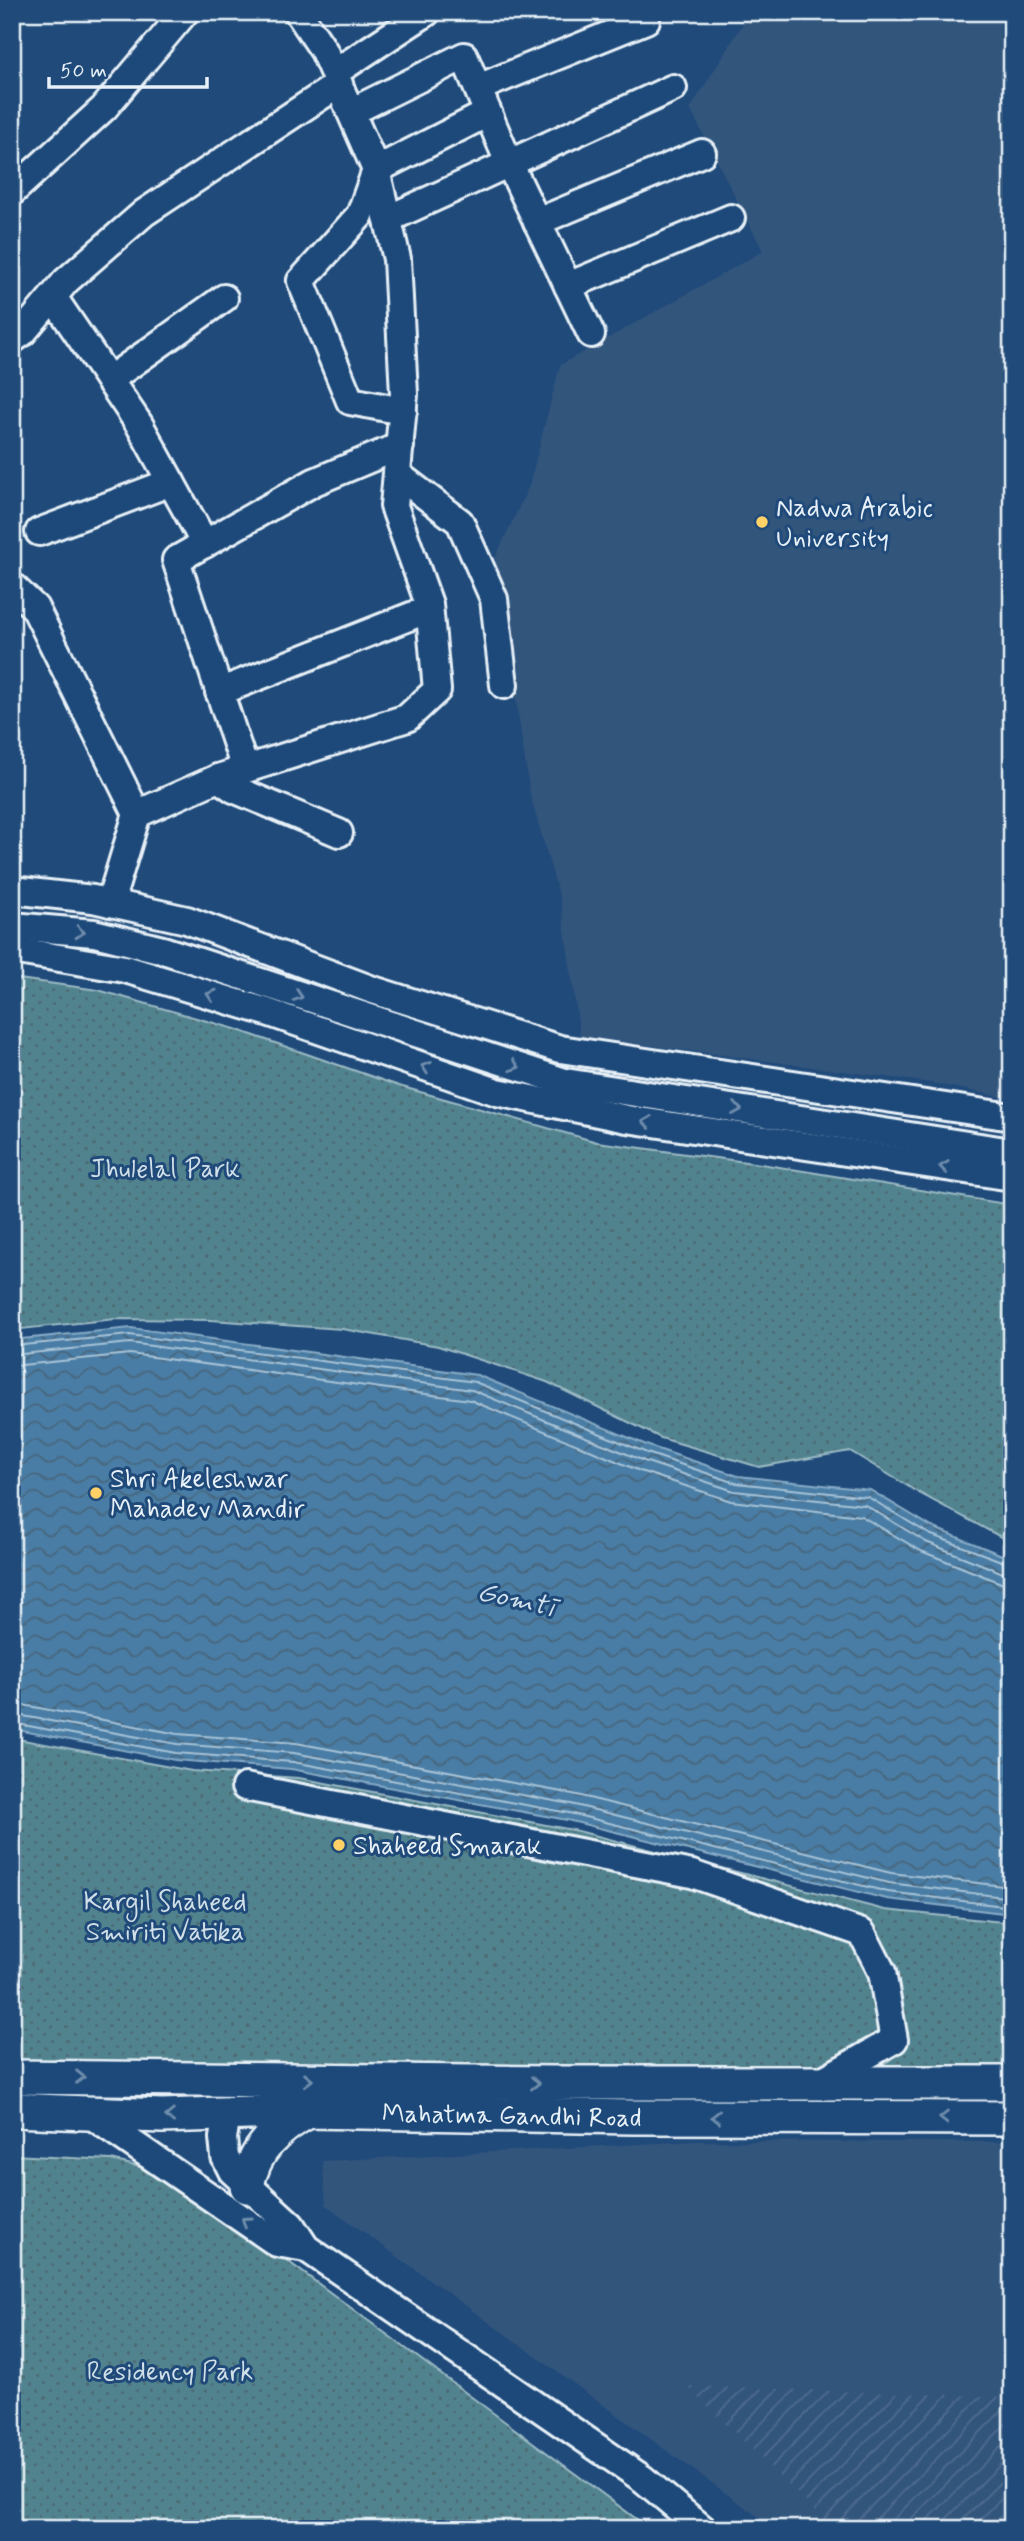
<svg xmlns="http://www.w3.org/2000/svg" width="1024" height="2541" viewBox="0 0 1024 2541" font-family="Mynerve,sans-serif">
  <style>
    .built { fill: #32547c }
    .industrial { fill: url(#industrial-furrows) }
    .grass { fill: url(#grass-dots); stroke: #9cbac4; stroke-width: 2 }
    .water { fill: url(#water-waves); stroke: #88abc6; stroke-width: 2 }
    .lines { fill: none; stroke-linecap: round; stroke-linejoin: round }
    .shore { stroke: #a8c3d7; stroke-width: 2 }
    .minor-casing { stroke: #e8f1f8; stroke-width: 32 }
    .major-casing { stroke: #e8f1f8; stroke-width: 38 }
    .minor { stroke: #1f4a7a; stroke-width: 26 }
    .major { stroke: #1f4a7a; stroke-width: 33 }
    .oneway { stroke: #6f8dac }
    .poi-dot { fill: #ffd166; stroke: #1f4a7a; stroke-width: 2.5 }
    .labels { text-anchor: middle; stroke-width: 6; stroke-linejoin: round; paint-order: stroke }
    .poi-label { font-size: 26px; fill: #e8f1f8; stroke: #1f4a7a; text-anchor: start }
    .park-label { font-size: 26px; fill: #d1e0e8; stroke: #1f4a7a }
    .street-label { font-size: 26px; fill: #e8f1f8; stroke: #1f4a7a }
    .water-label { font-size: 28px; font-style: italic; fill: #d0e0ec; stroke: #1f4a7a }
  </style>
  <defs>
    <pattern id="industrial-furrows" width="10" height="10" patternUnits="userSpaceOnUse" patternTransform="scale(1.75)"><rect width="10" height="10" fill="#32547c"/><path d="M-1 1l2-2M0 10L10 0M9 11l2-2" fill="none" stroke="#506d8f"/></pattern>
    <pattern id="grass-dots" width="8" height="8" patternUnits="userSpaceOnUse" patternTransform="scale(1.75)"><rect width="8" height="8" fill="#51838f"/><path d="M2 2h.1M6 6h.1" fill="none" stroke="#4d6b73" stroke-width="1.8" stroke-linecap="round"/></pattern>
    <pattern id="water-waves" width="16" height="10" patternUnits="userSpaceOnUse" patternTransform="scale(1.75)"><rect width="16" height="10" fill="#487da5"/><path d="M0 5q4-4 8 0t8 0" fill="none" stroke="#47657c"/></pattern>
  </defs>
  <rect width="100%" height="100%" fill="#1f4a7a"/>
  <filter id="ink" filterUnits="userSpaceOnUse"><feTurbulence type="fractalNoise" baseFrequency=".0143" numOctaves="2"/><feDisplacementMap in="SourceGraphic" scale="14" xChannelSelector="R" yChannelSelector="G"/><feConvolveMatrix kernelMatrix="1 2 1 2 8 2 1 2 1" color-interpolation-filters="sRGB"/></filter>
  <g filter="url(#ink)">
    <!-- built -->
    <g class="built">
      <path d="M750,12H1012V1099L931,1083L580,1036L561,903L530,795L495,558L529,486L560,365L763,251L690,109Z"/>
      <path d="M694,2141L1012,2142V2529H775L326,2205L322,2161Z"/>
    </g>
    <!-- industrial -->
    <path class="industrial" d="M687,2386L1012,2397V2529H834Z"/>
    <!-- grass -->
    <g class="grass">
      <path d="M12,978L98,990L235,1029L399,1086L597,1142L761,1164L1012,1205V1543L919,1493L850,1451L759,1467L661,1438L547,1382L438,1346L342,1329L211,1320L116,1319L12,1330Z"/>
      <path d="M12,1738L192,1771L299,1778L578,1831L885,1910L1012,1923V2067L740,2071L12,2063Z"/>
      <path d="M12,2155L111,2160L170,2174L650,2529H12Z"/>
    </g>
    <!-- water -->
    <path class="water" d="M131,1328L477,1375L649,1446L738,1476L870,1490L932,1527L1012,1559V1914L887,1899L567,1820L291,1769L175,1760L12,1729V1340Z"/>
    <g class="lines">
      <!-- shore -->
      <g class="shore">
        <path d="M12,1346L130,1335L475,1382L647,1453L736,1483L868,1497L929,1534L1012,1565"/>
        <path d="M12,1355L130,1343L472,1390L644,1461L734,1491L865,1505L926,1542L1003,1573L1012,1574"/>
        <path d="M12,1366L130,1354L470,1400L640,1471L731,1501L861,1516L921,1551L1001,1583L1012,1584"/>
        <path d="M12,1703L178,1734L296,1743L573,1794L891,1873L1012,1887"/>
        <path d="M12,1714L177,1744L294,1753L571,1804L889,1883L1012,1898"/>
        <path d="M12,1723L176,1753L293,1762L569,1813L888,1892L1012,1907"/>
      </g>
      <!-- minor casing -->
      <g class="minor-casing">
        <g id="minor">
          <path d="M334,73L427,12"/>
          <path d="M478,88L646,20"/>
          <path d="M351,112L464,56L509,163L591,334"/>
          <path d="M12,192L104,108L185,12"/>
          <path d="M388,219L673,88"/>
          <path d="M537,222L702,153"/>
          <path d="M568,286L731,218"/>
          <path d="M53,297L139,424L205,544"/>
          <path d="M12,340L23,332L66,281L144,213L339,84"/>
          <path d="M109,380L224,298"/>
          <path d="M403,411L350,401L301,281L360,215L376,170L488,113"/>
          <path d="M397,474L460,522L494,599L504,685"/>
          <path d="M39,532L171,482"/>
          <path d="M12,586L35,608L137,814"/>
          <path d="M219,692L429,609"/>
          <path d="M245,769L176,560L314,482L400,446"/>
          <path d="M218,778L234,789L339,833"/>
          <path d="M12,890L93,899L187,920L370,989L560,1049L1012,1117"/>
          <path d="M110,903L137,814L218,778L407,718L437,690L429,604L394,506L404,394L397,259L376,170L324,51L298,12"/>
          <path d="M12,926L94,933L163,950L565,1082L1012,1152"/>
          <path d="M12,950L125,969L267,1012L497,1092L627,1119L1012,1177"/>
          <path d="M245,1787L692,1874L862,1933L882,1972L894,2040L818,2083"/>
          <path d="M227,2114L223,2138L225,2157L232,2171L291,2225L306,2248L643,2479L703,2529"/>
          <path d="M91,2115L277,2243L306,2248"/>
        </g>
      </g>
      <!-- major casing -->
      <g class="major-casing">
        <g id="major">
          <path d="M12,2077L553,2083H1012"/>
          <path id="s1" d="M12,2110L162,2116L308,2111L632,2117L1012,2118"/>
          <path d="M247,2186C254,2149 276,2129 308,2111"/>
        </g>
      </g>
      <!-- minor -->
      <use href="#minor" class="minor"/>
      <!-- major -->
      <use href="#major" class="major"/>
    </g>
    <!-- one-way arrows -->
    <defs><path id="oneway-chevron" d="M-2-3.5L2.5 0L-2 3.5" fill="none" stroke-width="1.6" stroke-linecap="round" stroke-linejoin="round" transform="scale(1.75)"/></defs>
    <g class="oneway">
      <use href="#oneway-chevron" transform="translate(80 932) rotate(5)"/>
      <use href="#oneway-chevron" transform="translate(211 995) rotate(-163)"/>
      <use href="#oneway-chevron" transform="translate(298 996) rotate(18)"/>
      <use href="#oneway-chevron" transform="translate(515 1066) rotate(17)"/>
      <use href="#oneway-chevron" transform="translate(426 1067) rotate(-161)"/>
      <use href="#oneway-chevron" transform="translate(737 1109) rotate(9)"/>
      <use href="#oneway-chevron" transform="translate(647 1122) rotate(-172)"/>
      <use href="#oneway-chevron" transform="translate(944 1167) rotate(-172)"/>
      <use href="#oneway-chevron" transform="translate(80 2077) rotate(1)"/>
      <use href="#oneway-chevron" transform="translate(308 2080) rotate(1)"/>
      <use href="#oneway-chevron" transform="translate(535 2083) rotate(1)"/>
      <use href="#oneway-chevron" transform="translate(170 2116) rotate(179)"/>
      <use href="#oneway-chevron" transform="translate(716 2117) rotate(-180)"/>
      <use href="#oneway-chevron" transform="translate(944 2118) rotate(-180)"/>
      <use href="#oneway-chevron" transform="translate(246 2221) rotate(-145)"/>
    </g>
  </g>
  <!-- markers -->
  <g class="poi-dot">
    <circle cx="762" cy="522" r="7"/>
    <circle cx="96" cy="1493" r="7"/>
    <circle cx="339" cy="1845" r="7"/>
  </g>
  <g class="labels">
    <!-- poi labels -->
    <g class="poi-label">
      <text x="776" y="516">Nadwa Arabic<tspan x="776" dy="30">University</tspan></text>
      <text x="110" y="1487">Shri Akeleshwar<tspan x="110" dy="30">Mahadev Mandir</tspan></text>
      <text x="353" y="1854">Shaheed Smarak</text>
    </g>
    <!-- park labels -->
    <g class="park-label">
      <text x="165" y="1177">Jhulelal Park</text>
      <text x="165" y="1910">Kargil Shaheed<tspan x="165" dy="30">Smiriti Vatika</tspan></text>
      <text x="170" y="2380">Residency Park</text>
    </g>
    <!-- street labels -->
    <g class="street-label">
      <text dy="9" stroke="none"><textPath href="#s1" startOffset="500">Mahatma Gandhi Road</textPath></text>
    </g>
    <!-- water labels -->
    <g class="water-label">
      <text transform="translate(517 1598) rotate(12)" y="10">Gomtī</text>
    </g>
  </g>
  <!-- margin -->
  <rect width="1024" height="2541" fill="none" stroke="#1f4a7a" stroke-width="42"/>
  <rect x="21" y="21" width="982" height="2499" fill="none" stroke="#e8f1f8" stroke-width="2.5" filter="url(#ink)"/>
  <!-- scale -->
  <path d="M49 77v10h158v-10" fill="none" stroke="#e8f1f8" stroke-width="3.5"/>
  <text x="60" y="77" font-size="21" fill="#e8f1f8" stroke="#1f4a7a" stroke-width="5" paint-order="stroke">50 m</text>
</svg>
